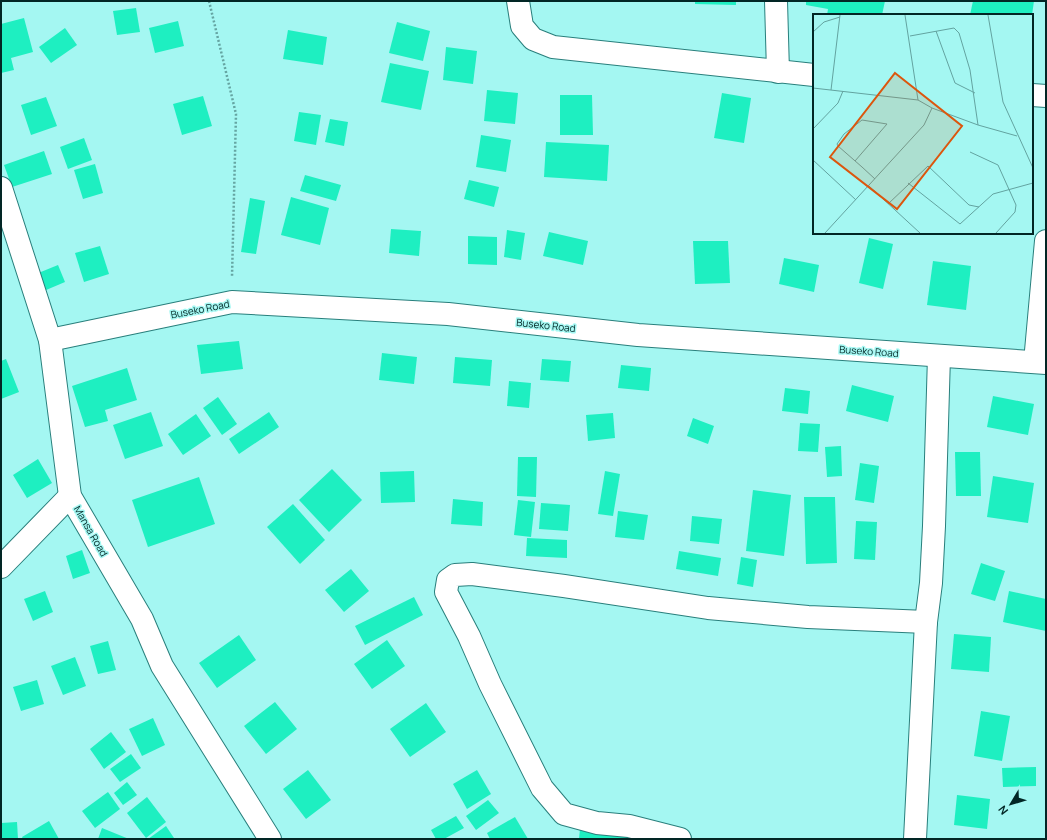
<svg xmlns="http://www.w3.org/2000/svg" width="1047" height="840" viewBox="0 0 1047 840" font-family="Manrope,sans-serif">
  <style>
    .building { fill: #1eefc1 }
    .lines { fill: none; stroke-linecap: round; stroke-linejoin: round }
    .street-casing { stroke: #297f7c; stroke-width: 24 }
    .path { stroke: #65a5a2; stroke-width: 2.5; stroke-dasharray: 2 2; stroke-linecap: butt }
    .street { stroke: #fff; stroke-width: 22 }
    .labels { text-anchor: middle; stroke-width: 3; stroke-linejoin: round; paint-order: stroke }
    .street-label { font-size: 10px; fill: #022625; stroke: #a4f7f2 }
    .inset-road { fill: none; stroke: #63a3a0; stroke-width: 1 }
    .view { fill: #dc560d; fill-opacity: 0.15; stroke: #dc560d; stroke-width: 2 }
    .inset-edge { fill: none; stroke: #022625; stroke-width: 2 }
  </style>
  <rect width="100%" height="100%" fill="#a4f7f2"/>
  <!-- building -->
  <g class="building">
    <path d="M695,1H736V5L695,4Z"/>
    <path d="M806,1H885L882,15H827L828,9L806,5Z"/>
    <path d="M973,1H1034L1032,15H970Z"/>
    <path d="M136,8L140,32L117,35L113,11Z"/>
    <path d="M24,18L33,52L11,58L14,70L1,73V24Z"/>
    <path d="M178,21L184,46L155,53L149,28Z"/>
    <path d="M397,22L430,31L423,61L389,53Z"/>
    <path d="M65,28L77,45L51,63L39,47Z"/>
    <path d="M288,30L327,37L323,65L283,59Z"/>
    <path d="M446,47L477,51L473,84L443,80Z"/>
    <path d="M390,63L429,71L421,110L381,102Z"/>
    <path d="M487,90L518,93L515,124L484,121Z"/>
    <path d="M722,93L751,98L744,143L714,138Z"/>
    <path d="M560,95H592L593,135H560Z"/>
    <path d="M203,96L212,126L182,135L173,104Z"/>
    <path d="M46,97L57,126L31,135L21,105Z"/>
    <path d="M299,112L321,115L316,145L294,141Z"/>
    <path d="M330,119L348,122L344,146L325,142Z"/>
    <path d="M481,135L511,140L506,172L476,167Z"/>
    <path d="M84,138L92,160L68,169L60,147Z"/>
    <path d="M546,142L609,145L607,181L544,177Z"/>
    <path d="M44,151L52,174L12,187L4,165Z"/>
    <path d="M95,164L103,193L83,199L74,170Z"/>
    <path d="M305,175L341,185L336,201L300,191Z"/>
    <path d="M469,180L499,187L494,207L464,199Z"/>
    <path d="M291,197L329,208L320,245L281,235Z"/>
    <path d="M250,198L265,201L256,254L241,252Z"/>
    <path d="M391,229L421,231L419,256L389,253Z"/>
    <path d="M507,230L525,233L521,260L504,257Z"/>
    <path d="M549,232L588,241L583,265L543,256Z"/>
    <path d="M468,236L497,237V265L468,264Z"/>
    <path d="M869,238L893,244L883,289L859,283Z"/>
    <path d="M693,241H728L730,283L695,284Z"/>
    <path d="M100,246L109,274L84,282L75,253Z"/>
    <path d="M784,258L819,265L814,292L779,284Z"/>
    <path d="M933,261L971,266L966,310L927,305Z"/>
    <path d="M58,265L65,282L39,293L31,276Z"/>
    <path d="M239,341L243,369L201,374L197,345Z"/>
    <path d="M382,353L417,357L414,384L379,380Z"/>
    <path d="M455,357L492,360L490,386L453,383Z"/>
    <path d="M6,359L19,392L1,399V361Z"/>
    <path d="M542,359L571,361L569,382L540,380Z"/>
    <path d="M621,365L651,368L649,391L618,388Z"/>
    <path d="M127,368L137,400L105,410L108,421L85,427L72,386Z"/>
    <path d="M509,381L531,383L529,408L507,406Z"/>
    <path d="M852,385L894,396L888,422L846,411Z"/>
    <path d="M785,388L810,391L808,414L782,411Z"/>
    <path d="M993,396L1034,404L1028,435L987,427Z"/>
    <path d="M218,397L237,424L222,435L203,408Z"/>
    <path d="M151,412L163,446L125,459L113,425Z"/>
    <path d="M269,412L279,427L239,454L229,439Z"/>
    <path d="M613,413L615,438L588,441L586,415Z"/>
    <path d="M196,414L211,436L183,455L168,434Z"/>
    <path d="M693,418L714,426L708,444L687,436Z"/>
    <path d="M800,423L820,424L818,452L798,451Z"/>
    <path d="M841,446L842,476L827,477L825,447Z"/>
    <path d="M955,452H980L981,496H956Z"/>
    <path d="M518,457H537L536,497L517,496Z"/>
    <path d="M38,459L52,483L27,498L13,475Z"/>
    <path d="M860,463L879,466L874,503L855,500Z"/>
    <path d="M332,469L362,500L329,532L299,500Z"/>
    <path d="M414,471L415,502L381,503L380,472Z"/>
    <path d="M605,471L620,474L613,516L598,514Z"/>
    <path d="M993,476L1034,483L1028,523L987,517Z"/>
    <path d="M199,477L215,524L148,547L132,500Z"/>
    <path d="M753,490L791,495L784,556L746,551Z"/>
    <path d="M804,497H835L837,563L806,564Z"/>
    <path d="M453,499L483,502L482,526L451,524Z"/>
    <path d="M518,500L535,502L531,537L514,535Z"/>
    <path d="M541,503L570,505L568,531L539,529Z"/>
    <path d="M293,504L325,540L300,564L267,527Z"/>
    <path d="M618,511L648,515L644,540L615,537Z"/>
    <path d="M692,516L722,519L719,544L690,541Z"/>
    <path d="M856,521L877,522L875,560L854,559Z"/>
    <path d="M527,538L567,540V558L526,556Z"/>
    <path d="M82,550L90,573L73,579L66,556Z"/>
    <path d="M679,551L721,558L718,576L676,569Z"/>
    <path d="M741,557L757,560L753,587L737,584Z"/>
    <path d="M981,563L1005,571L995,601L971,594Z"/>
    <path d="M351,569L369,591L344,612L325,590Z"/>
    <path d="M45,591L53,612L33,621L24,599Z"/>
    <path d="M1009,591L1046,599V631L1003,622Z"/>
    <path d="M414,597L423,615L365,645L355,626Z"/>
    <path d="M954,634L991,637L989,672L951,669Z"/>
    <path d="M239,635L256,660L217,688L199,663Z"/>
    <path d="M387,640L405,666L372,689L354,664Z"/>
    <path d="M108,641L116,670L98,674L90,646Z"/>
    <path d="M75,657L86,686L63,695L51,666Z"/>
    <path d="M37,680L44,704L21,711L13,687Z"/>
    <path d="M275,702L297,729L266,754L244,726Z"/>
    <path d="M426,703L446,732L410,757L390,729Z"/>
    <path d="M981,711L1010,716L1002,761L974,756Z"/>
    <path d="M153,718L165,745L142,756L129,729Z"/>
    <path d="M111,732L126,752L104,769L90,749Z"/>
    <path d="M131,754L141,768L120,782L110,769Z"/>
    <path d="M1036,767V786L1003,787L1002,768Z"/>
    <path d="M308,770L331,800L306,819L283,789Z"/>
    <path d="M477,770L491,794L467,809L453,784Z"/>
    <path d="M127,782L137,795L123,805L114,793Z"/>
    <path d="M108,792L120,809L95,828L82,811Z"/>
    <path d="M957,795L990,799L987,829L954,825Z"/>
    <path d="M147,797L166,822L146,838L127,813Z"/>
    <path d="M488,800L499,813L476,830L466,816Z"/>
    <path d="M456,816L464,828L444,839H436L431,830Z"/>
    <path d="M515,817L528,839H490L487,833Z"/>
    <path d="M49,821L59,839H23L22,837Z"/>
    <path d="M17,822L18,839H1V823Z"/>
    <path d="M166,826L174,838L148,839Z"/>
    <path d="M102,828L129,839H98Z"/>
    <path d="M580,829L635,838V839H579Z"/>
  </g>
  <g class="lines">
    <!-- street casing -->
    <g class="street-casing">
      <g id="street">
        <path d="M518,1L522,26L533,39L553,47L814,75"/>
        <path d="M776,1L778,72"/>
        <path d="M1032,95L1046,96"/>
        <path d="M1,188L50,340L70,496L142,619L162,666L270,839"/>
        <path d="M50,340L232,302L448,314L638,335L1046,363"/>
        <path d="M1035,362L1046,241"/>
        <path d="M1,567L70,496"/>
        <path d="M680,839L629,826L597,823L564,814L542,788L490,684L469,636L446,592L448,580L455,575L472,574L564,586L708,608L808,617L926,622"/>
        <path d="M915,839L926,622L931,583L934,526L939,356"/>
      </g>
    </g>
    <!-- path -->
    <path class="path" d="M209,1L236,114L232,277"/>
    <!-- street -->
    <use href="#street" class="street"/>
  </g>
  <g class="labels">
    <!-- street labels -->
    <g class="street-label">
      <text transform="translate(200 309) rotate(-11)" y="4">Buseko Road</text>
      <text transform="translate(546 325) rotate(6)" y="4">Buseko Road</text>
      <text transform="translate(869 351) rotate(4)" y="4">Buseko Road</text>
      <text transform="translate(91 531) rotate(60)" y="4">Mansa Road</text>
    </g>
  </g>
  <!-- overview -->
  <g transform="translate(813 14)">
    <rect width="220" height="220" fill="#a4f7f2"/>
    <path class="inset-road" d="M92,1L105,86M175,1L190,88L220,154M123,17L142,69L162,79M0,18L11,8L27,3M97,22L141,14L146,19L157,56L165,111M0,74L105,86L119,94L165,111L204,122M18,76L27,1M0,115L25,89L30,77M157,138L185,151L203,191L202,198L183,219M0,146L43,186M42,147L74,110L49,106L31,120L24,130L25,132L49,153L62,165M95,169L147,210L180,180L220,169M56,172L107,219M75,190L115,152L156,191L166,193M12,219L111,111L119,94"/>
    <path class="view" d="M82,59L149,112L84,195L17,143Z"/>
    <rect width="220" height="220" class="inset-edge"/>
  </g>
  <!-- border -->
  <rect width="1047" height="840" fill="none" stroke="#022625" stroke-width="4"/>
  <!-- north arrow -->
  <g transform="translate(1011 804) rotate(232)" stroke="#a4f7f2" stroke-width="3" paint-order="stroke">
  <path d="M0-3L7 15L0 10L-7 15Z" fill="#022625"/>
  <text y="-6" font-size="11" font-weight="bold" text-anchor="middle" fill="#022625">N</text>
  </g>
</svg>
